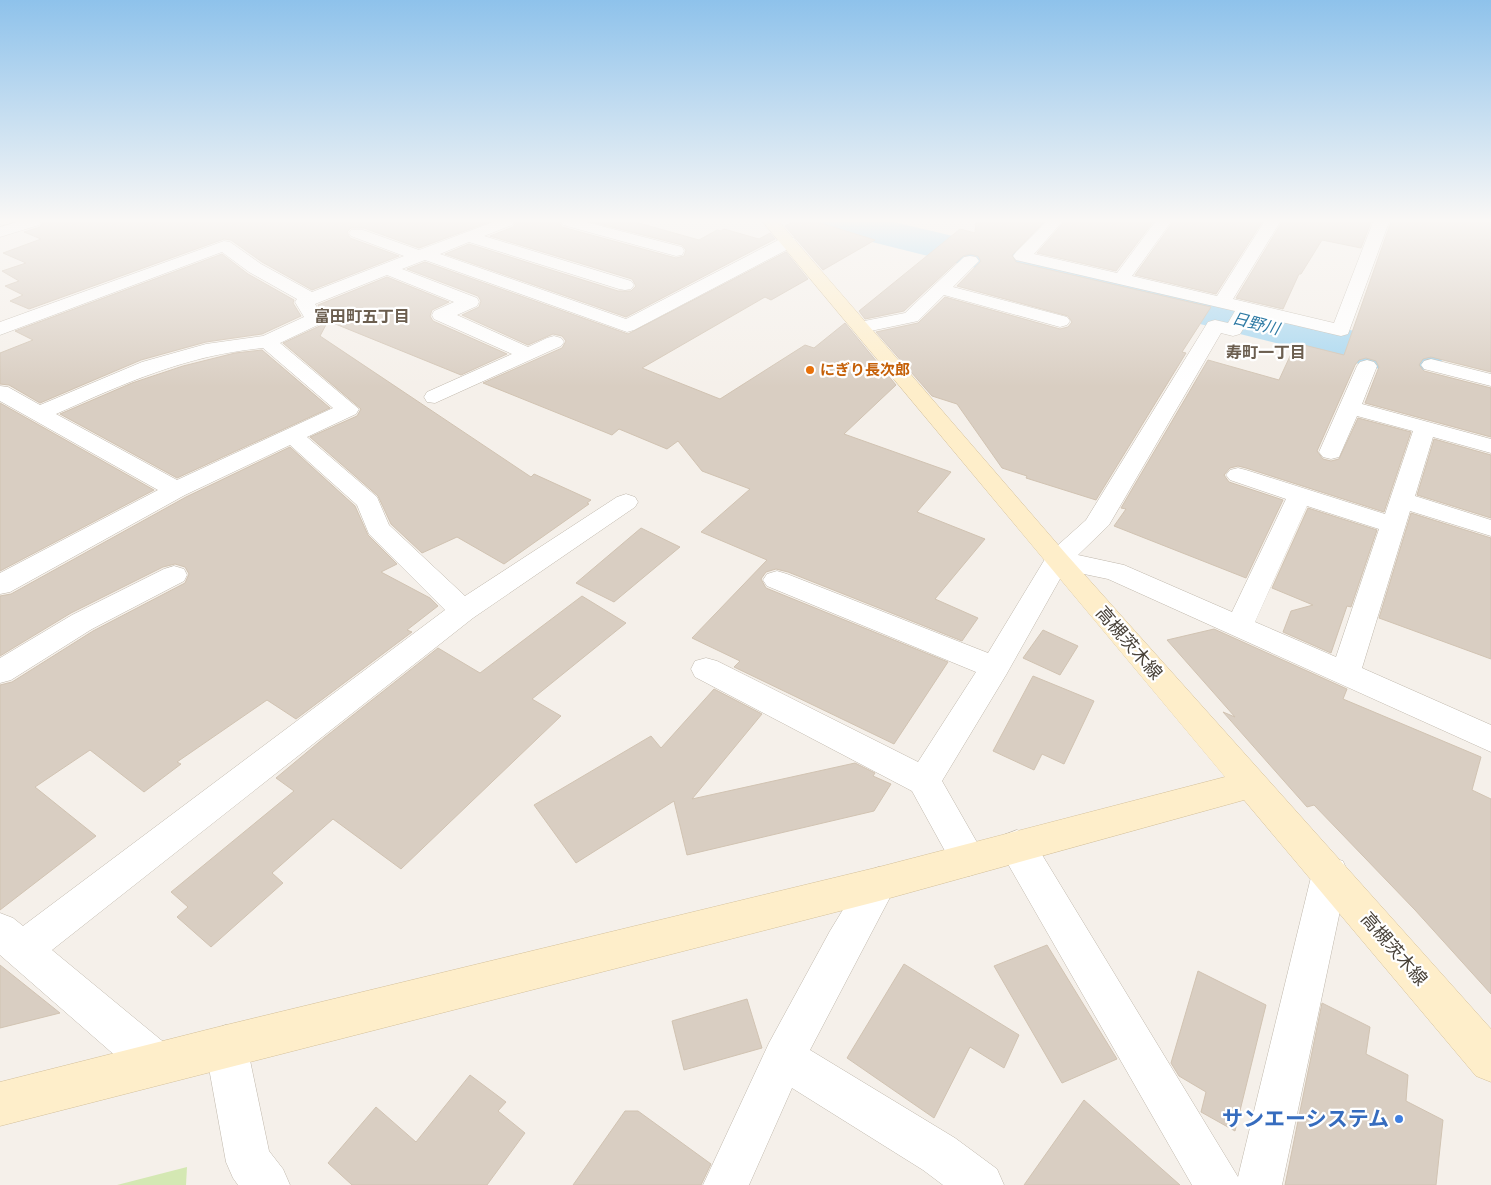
<svg xmlns="http://www.w3.org/2000/svg" width="1491" height="1185" viewBox="0 0 1491 1185" font-family="'Work Sans','Noto Sans JP',sans-serif">
  <style>
    .green { fill: #d4e8b3 }
    .lines { fill: none; stroke-linecap: round; stroke-linejoin: round }
    .river { fill: #a7d7f0; fill-rule: evenodd }
    .building { fill: #d9cec2; stroke: #d1c3b2 }
    .street-casing { stroke: #c0b8ac; stroke-width: 1 }
    .secondary-casing { stroke: #d4c09a; stroke-width: 1 }
    .street { fill: #fff; fill-rule: evenodd }
    .secondary { fill: #feeeca; fill-rule: evenodd }
    .food-dot { fill: #e8710a; stroke: #fff; stroke-width: 2 }
    .shop-dot { fill: #3f7fe0; stroke: #fff; stroke-width: 2 }
    .labels { text-anchor: middle; stroke-width: 4.5; stroke-linejoin: round; paint-order: stroke }
    .far-food-label { font-size: 15px; font-weight: bold; fill: #c56008; stroke: #fff; text-anchor: start }
    .far-neighbourhood-label { font-size: 16px; font-weight: bold; fill: #6b5e4f; stroke: #fff }
    .far-water-label { font-size: 16px; font-style: italic; fill: #2e7aa4; stroke: #fff }
    .street-label { font-size: 18px; fill: #484138; stroke: #fff }
    .near-shop-label { font-size: 21px; font-weight: bold; fill: #366cbe; stroke: #fff; text-anchor: end }
  </style>
  <rect width="100%" height="100%" fill="#f5f0ea"/>
  <!-- green -->
  <path class="green" d="M187,1167L186,1185H117Z"/>
  <g class="lines">
    <!-- river -->
    <path class="river" d="M822,222H894L1392,340H1401L1432,222H1474L1450,351C1436,372 1416,372 1392,372L828,231Z"/>
  </g>
  <!-- building -->
  <g class="building">
    <path d="M43,222H489L419,248L364,228H351L347,232L350,238L399,256L312,290L262,262L231,240L224,239L29,309L10,301L23,295L5,286L19,281L2,271L26,263L3,253L41,239L24,232L40,227Z"/>
    <path d="M516,222H559L562,227L676,258L684,256L686,250L682,245L592,222H635L699,240L717,230L721,231L724,229L759,239L770,233L775,239L626,317L445,254L469,244L618,291H631L636,286L632,279L490,236L513,227Z"/>
    <path d="M793,222H817L875,240L823,270L785,226Z"/>
    <path d="M976,222H1044L1012,255L1016,262L1211,307L1182,352L1186,353L1096,500L1026,478L1027,476L1002,468L957,404L932,396L876,332L918,323L945,297L1060,329L1068,327L1072,322L1068,316L957,286L981,261L978,256L970,254L963,256L904,311L865,319L859,311L960,229L975,233Z"/>
    <path d="M1064,222H1153L1116,271L1037,253Z"/>
    <path d="M1173,222H1262L1216,294L1135,275Z"/>
    <path d="M1282,222H1371L1361,248L1322,240L1301,274H1299L1283,309L1236,298Z"/>
    <path d="M1391,222H1491V372L1431,357L1423,359L1419,365L1424,371L1491,388V437L1365,403L1379,367L1376,361L1366,358L1359,360L1355,365L1317,451L1323,459L1331,461L1339,459L1358,418L1411,432L1384,512L1246,468L1238,466L1230,468L1224,475L1229,482L1283,500L1246,578L1114,526L1126,509L1121,508L1208,360L1279,380L1296,343L1344,355Z"/>
    <path d="M786,252L808,279L771,300L765,297L642,368L720,399L805,345L814,348L845,323L896,385L844,434L951,472L917,512L985,539L935,599L978,618L962,641L788,572L776,569L766,572L761,579L766,588L948,662L894,744L734,667L740,661L692,638L767,560L701,532L750,489L702,471L678,441L667,449L619,429L612,435L483,383L562,348L566,341L562,336L553,334L528,345L462,315L479,307L481,301L478,296L407,269L425,262L628,334Z"/>
    <path d="M222,254L248,274L294,300L293,303L301,316L262,334L206,342L141,360L40,403L9,385L0,384V353L33,340L15,331Z"/>
    <path d="M387,277L449,302L432,310L430,316L433,321L507,354L461,375L328,321L320,336L531,477L534,474L591,500L587,503L589,504L504,564L457,537L422,553L391,524L378,496L310,437L357,416L361,409L283,343L324,324L326,318L318,305Z"/>
    <path d="M262,350L330,408L177,478L60,414L132,383L183,366L235,353Z"/>
    <path d="M0,403L154,490L0,571Z"/>
    <path d="M1434,439L1491,455V518L1417,495Z"/>
    <path d="M290,447L355,506L368,535L397,564L381,572L430,598L438,606L407,630L412,632L296,719L267,700L177,762L181,764L144,792L90,750L35,787L96,836L0,910V685L12,682L93,631L185,583L189,574L185,567L175,564L163,567L71,613L0,656V596L11,594L186,497Z"/>
    <path d="M1308,508L1377,530L1351,607L1347,606L1331,653L1283,632L1291,611L1313,605L1272,588Z"/>
    <path d="M1411,513L1491,538V659L1379,618Z"/>
    <path d="M641,528L680,547L614,602L576,583Z"/>
    <path d="M582,596L626,623L532,699L561,716L401,869L333,819L272,873L283,883L211,947L177,917L188,907L171,892L294,791L276,778L324,738L438,648L480,673Z"/>
    <path d="M1214,629L1347,689L1343,699L1481,757L1472,790L1491,799V994L1415,910L1314,805L1307,807L1223,712L1235,717L1167,640Z"/>
    <path d="M1043,630L1078,646L1060,675L1023,658Z"/>
    <path d="M1033,676L1094,701L1064,764L1042,754L1034,770L993,751Z"/>
    <path d="M714,689L762,714L692,799L855,763L875,773L873,776L891,784L874,811L687,855L674,801L576,863L534,805L651,736L661,748Z"/>
    <path d="M1047,945L1117,1059L1062,1083L994,966Z"/>
    <path d="M904,964L1019,1035L1004,1068L970,1047L934,1118L847,1058Z"/>
    <path d="M0,965L60,1013L0,1028Z"/>
    <path d="M1198,971L1266,1005L1235,1131L1201,1112L1206,1092L1179,1076L1171,1063Z"/>
    <path d="M747,999L762,1048L684,1070L672,1021Z"/>
    <path d="M1322,1003L1370,1027L1366,1054L1408,1075L1406,1101L1443,1120L1436,1185H1285Z"/>
    <path d="M470,1075L506,1102L498,1111L525,1133L487,1185H352L328,1163L376,1107L416,1142Z"/>
    <path d="M1084,1100L1180,1185H1024Z"/>
    <path d="M625,1111H638L711,1164L701,1185H573Z"/>
  </g>
  <g class="lines">
    <!-- street casing -->
    <g class="street-casing">
      <g id="street">
        <path d="M17,222H41L39,225L0,237V227Z"/>
        <path d="M493,222H514L512,225L484,236L631,281L634,285L631,289L625,290L619,289L469,242L440,254L626,319L782,238H794L796,242L794,246L634,330L627,332L425,260L402,269L477,298L479,302L477,306L457,315L528,347L547,338L554,336L561,338L564,342L561,346L435,403L427,402L424,397L427,392L512,354L434,319L432,315L434,311L454,302L387,275L315,304L324,319L322,323L280,343L359,409L356,414L307,437L377,497L389,525L465,596L617,497L626,494L635,497L638,502L635,507L473,618L52,950L172,1049L178,1064L172,1079L157,1085L142,1079L0,955V913L13,918L23,926L445,610L369,534L357,505L290,445L185,495L10,592L0,594V573L158,490L0,401V386L8,387L40,405L142,362L206,344L263,336L304,317L295,302L297,299L249,272L222,252L0,335V322L224,241L230,242L261,264L312,292L404,256L351,236L349,233L351,230H363L419,250ZM263,348L333,408L177,480L56,414C125,383 187,355 263,348Z"/>
        <path d="M561,222H586L682,247L684,251L682,255L676,256L563,225Z"/>
        <path d="M1046,222H1062L1034,254L1117,273L1155,222H1171L1132,276L1217,296L1264,222H1280L1233,299L1334,323L1373,222H1389L1348,334L1341,336L1252,315L1240,334L1233,336L1221,333L1109,525L1078,555L1124,565L1232,612L1286,499L1230,480L1226,475L1230,470L1238,468L1246,470L1385,514L1413,431L1357,416L1339,457L1331,459L1323,457L1319,452L1357,366L1360,362L1367,360L1374,362L1377,366L1362,404L1491,439V453L1433,437L1415,496L1491,520V536L1410,511L1362,668L1491,725V752L1108,579L1065,570L1006,675L942,781L987,860L982,871L969,876L956,871L912,791L695,677L691,669L695,661L706,658L717,661L918,762L976,672L767,586L763,580L767,574L777,571L787,574L988,653L1048,554L1086,520L1208,322L1215,320L1228,323L1235,311L1016,260L1013,256L1016,252ZM1307,506L1379,529L1336,657L1255,622Z"/>
        <path d="M970,256L976,257L979,261L953,287L1067,317L1070,321L1067,325L1060,327L944,295L918,321L861,333L854,331L851,327L854,323L905,313L964,257Z"/>
        <path d="M1431,359L1491,374V386L1424,369L1421,365L1424,361Z"/>
        <path d="M174,566L184,569L187,575L184,581L92,629L11,680L0,683V658L72,615L164,569Z"/>
        <path d="M1017,830L1030,835L1238,1177L1312,873L1317,861L1330,857L1343,861L1348,873L1282,1185H1192L1004,857L999,846L1004,835Z"/>
        <path d="M879,867L892,872L897,884L810,1050L955,1138L997,1169L1004,1185H943L923,1170L792,1088L749,1185H703L769,1043L830,931L866,872Z"/>
        <path d="M226,1025L241,1031L247,1046L269,1151L283,1169L290,1185H238L233,1178L226,1162L205,1046L211,1031Z"/>
      </g>
    </g>
    <!-- secondary casing -->
    <g class="secondary-casing">
      <path id="secondary" d="M763,222H779L1066,554L1491,1029V1082L1476,1076L1244,800L879,901L0,1126V1082L226,1025L879,867L1225,777Z"/>
    </g>
    <!-- street -->
    <use href="#street" class="street"/>
    <!-- secondary -->
    <use href="#secondary" class="secondary"/>
  </g>
  <!-- sky -->
  <linearGradient id="sky" x2="0" y2="1"><stop stop-color="#8ec2eb"/><stop offset="0.57" stop-color="#faf8f6"/><stop offset="1" stop-color="#faf8f6" stop-opacity="0"/></linearGradient>
  <rect width="1491" height="387" fill="url(#sky)"/>
  <!-- markers -->
  <circle class="food-dot" cx="810" cy="370" r="5"/>
  <circle class="shop-dot" cx="1399" cy="1119" r="5"/>
  <g class="labels">
    <!-- far-food labels -->
    <g class="far-food-label">
      <text x="820" y="375">にぎり長次郎</text>
    </g>
    <!-- far-neighbourhood labels -->
    <g class="far-neighbourhood-label">
      <text x="362" y="322">富田町五丁目</text>
      <text x="1266" y="358">寿町一丁目</text>
    </g>
    <!-- far-water labels -->
    <g class="far-water-label">
      <text transform="translate(1256 323) rotate(14)" y="6">日野川</text>
    </g>
    <!-- street labels -->
    <g class="street-label">
      <text transform="translate(1129 643) rotate(49)" y="6">高槻茨木線</text>
      <text transform="translate(1394 949) rotate(49)" y="6">高槻茨木線</text>
    </g>
    <!-- near-shop labels -->
    <g class="near-shop-label">
      <text x="1389" y="1126">サンエーシステム</text>
    </g>
  </g>
</svg>
